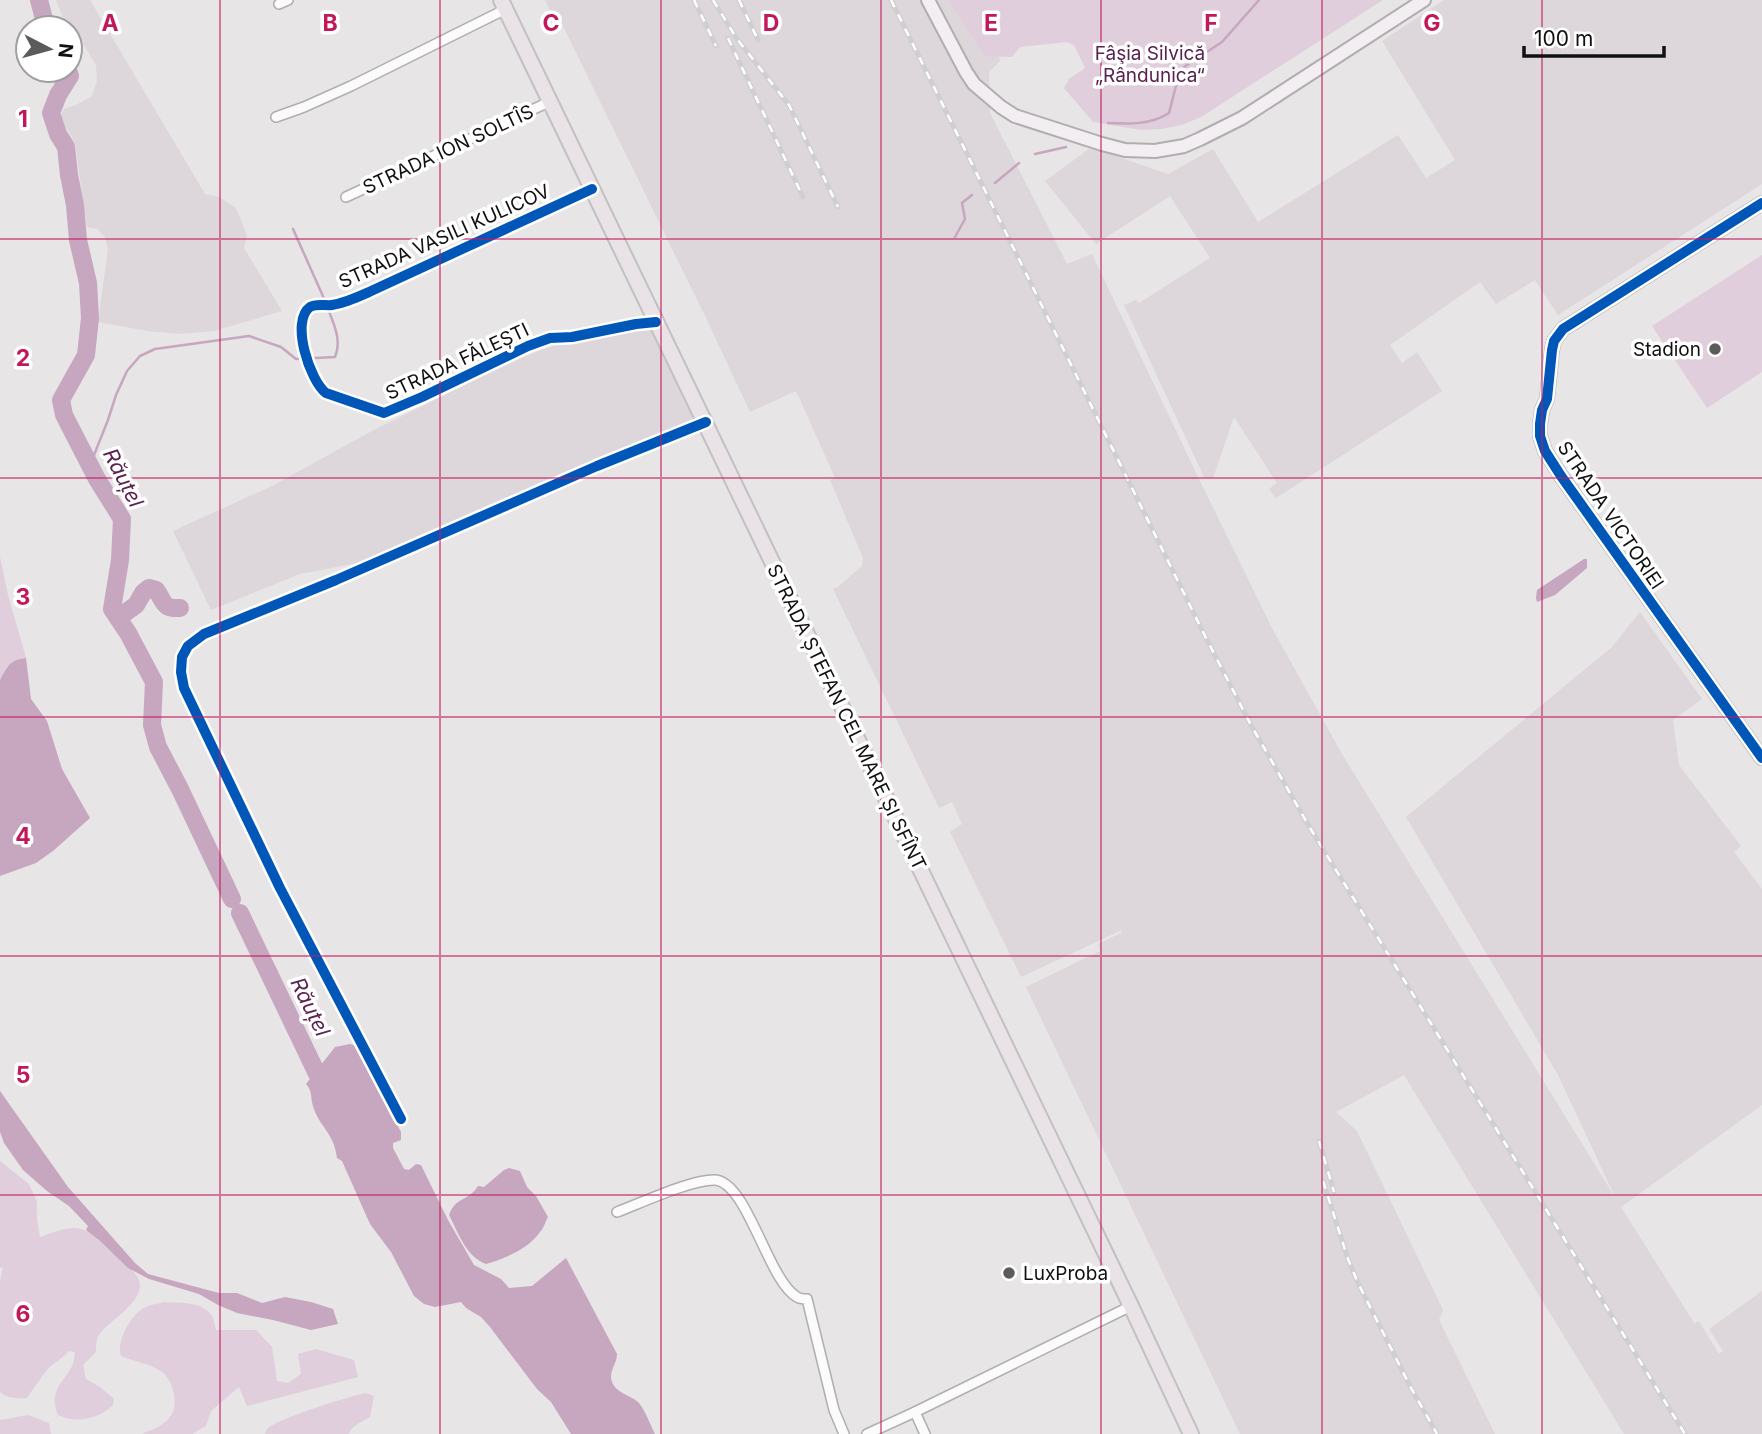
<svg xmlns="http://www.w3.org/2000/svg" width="1762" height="1434" viewBox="0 0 1762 1434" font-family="Inter,sans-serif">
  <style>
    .built { fill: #ddd6db }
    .green { fill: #e0cedc }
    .water { fill: #c7a6bf }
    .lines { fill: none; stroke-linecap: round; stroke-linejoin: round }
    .stream { stroke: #c7a6bf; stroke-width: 2.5 }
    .river { stroke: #c7a6bf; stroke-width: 18 }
    .street-casing { stroke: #b0aeaf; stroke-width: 12 }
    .secondary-casing { stroke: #b0aeaf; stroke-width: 16 }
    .primary-casing { stroke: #c2c1c2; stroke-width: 18 }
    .street { stroke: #fbfbfb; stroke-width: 9 }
    .secondary { stroke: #f2eef1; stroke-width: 12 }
    .primary { stroke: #e9e2e7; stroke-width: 14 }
    .rail-casing { stroke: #d0cfd0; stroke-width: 5 }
    .rail { stroke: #fff; stroke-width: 2.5; stroke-dasharray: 8; stroke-linecap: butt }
    .cycleway-casing { stroke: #fff; stroke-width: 15 }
    .cycleway { stroke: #0057b8; stroke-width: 10 }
    .grid { fill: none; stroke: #c2185b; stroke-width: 2; stroke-opacity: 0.55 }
    .poi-dot { fill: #5c5b5c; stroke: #fff; stroke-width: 2.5 }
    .labels { text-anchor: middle; stroke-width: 7; stroke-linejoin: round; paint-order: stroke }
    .park-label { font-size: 19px; fill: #59214f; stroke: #fff }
    .street-label { font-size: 19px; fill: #111011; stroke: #fff }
    .poi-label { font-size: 19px; fill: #111011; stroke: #fff; text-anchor: end }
    .water-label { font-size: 21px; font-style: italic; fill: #5c2352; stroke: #fff }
    .grid-label { font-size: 23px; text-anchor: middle; font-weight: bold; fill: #c2185b; stroke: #fff; stroke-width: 7; stroke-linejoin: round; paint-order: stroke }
  </style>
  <rect width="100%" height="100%" fill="#e7e5e6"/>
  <!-- built -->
  <g class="built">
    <path d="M56,0H90L205,194L219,197L236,208L247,235L244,248L282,311L214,331L179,334L148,331L98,322L108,249L105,237L97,229L87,227L75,144L68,130L61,122V115L64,109L76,105L92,96L97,81L96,65L85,47L63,18Z"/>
    <path d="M545,0H974L996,40L1000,61L989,72L990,113L1067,264L1092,254L1197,475L1273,630L1342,754L1616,1199L1558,1075L1406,817L1612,647L1640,612L1702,699L1673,720L1679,765L1741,846L1734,852L1762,889V1105L1621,1207L1694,1323L1699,1321L1719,1354L1723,1351L1709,1329L1762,1291V1434H1624L1404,1075L1336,1112L1357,1131L1443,1310L1439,1320L1495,1434H1240L1026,987L1100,951L1098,944L1121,933L1122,930L1021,977L950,832L962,824L952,802L939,808L833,589L839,586L862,566L863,558L830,480L835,478L796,391L750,412L707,320L562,24L557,25Z"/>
    <path d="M1444,0H1762V184L1558,315L1535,280L1496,304L1480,282L1390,345L1402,363L1417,352L1442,391L1276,498L1269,489L1277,483L1234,417L1213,478L1204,477L1124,305L1136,300L1139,303L1210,258L1170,196L1096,244L1045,181L1089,149L1104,152L1168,174L1213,149L1258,222L1398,135L1426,178L1455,160L1382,41Z"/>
    <path d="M656,322L706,422L388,557L300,574L211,610L173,531L272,486L372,431L513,361L560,343Z"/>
  </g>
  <!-- green -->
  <g class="green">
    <path d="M949,0H1383L1201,117L1182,125L1162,129L1141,130L1093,122L1064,88L1069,79L1085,68L1074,45L1067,42L1020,47L1012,57L984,56Z"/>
    <path d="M1762,255V372L1707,408L1652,326Z"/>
    <path d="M0,557L8,595L26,658C9,660 8,666 0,680Z"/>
    <path d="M0,1161L29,1184L37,1202V1219L40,1237C69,1227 81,1220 105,1246C112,1253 132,1269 137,1276C151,1300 109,1319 98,1336C96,1341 96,1347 96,1352L83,1365L86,1379L100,1387L114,1399L113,1405C98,1419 77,1424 58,1415C49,1393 60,1386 71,1368C74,1364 74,1357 75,1352L69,1351C61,1360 54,1362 47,1370C40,1379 33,1389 27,1398C18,1399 6,1398 0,1392V1282L3,1267L0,1268Z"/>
    <path d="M164,1302C180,1303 205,1301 213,1318C214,1322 215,1326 216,1330H256L272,1347L277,1381L288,1383L301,1374L298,1354L316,1349L354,1360L358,1377L247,1406L239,1387L211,1411L206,1426L192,1434H141C152,1430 162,1427 170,1417C179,1406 174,1381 162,1372C150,1363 135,1362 121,1356C116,1342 130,1317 142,1309C148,1305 157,1304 164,1302Z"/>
    <path d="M366,1393L374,1396L370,1417C362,1422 352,1425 349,1434H265C266,1432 266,1430 267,1429C276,1419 350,1396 366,1393Z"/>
    <path d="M28,1415L49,1423L51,1434H0V1420Z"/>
  </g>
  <!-- water -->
  <g class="water">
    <path d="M1584,559H1587V568L1555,595L1537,602L1536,598L1537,590Z"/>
    <path d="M26,658L31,699L47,721L62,769L90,818L53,851L36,863L0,876V680C8,666 9,660 26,658Z"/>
    <path d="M350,1044L357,1046L401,1132V1140L393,1143V1148L404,1169L409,1170L416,1164L421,1165L448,1220L474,1265L501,1279L509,1288L532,1286L566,1258L617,1354C617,1364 608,1372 612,1382C617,1394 631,1395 639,1403C646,1412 650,1424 655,1434H571L551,1402L537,1389L490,1327L481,1317L466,1308L461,1302L435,1307L424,1304L414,1296L391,1252L370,1224L342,1161L337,1158C334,1132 319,1127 313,1106C310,1097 313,1092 306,1084L335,1047Z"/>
    <path d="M0,1091L68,1187L135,1263L148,1274L219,1293H237L262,1303L285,1297L311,1302L333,1309L338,1324L311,1330L273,1320L237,1313L218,1305L199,1294L149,1279L128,1268L99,1240L86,1230L88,1226L69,1206L47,1191L23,1170L4,1143L0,1132Z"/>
    <path d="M509,1168L520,1171L527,1187L536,1196L548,1217C545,1222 544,1228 540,1232C528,1249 506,1258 486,1264C466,1257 458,1232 449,1215C456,1196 468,1202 478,1186L484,1187L504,1170Z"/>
  </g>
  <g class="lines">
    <!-- stream -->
    <g class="stream">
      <path d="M1108,123C1128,124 1151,125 1169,113L1179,74L1184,67L1222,42L1259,0"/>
      <path d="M1035,154L1066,147"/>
      <path d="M995,183L1019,163"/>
      <path d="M293,229L326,303"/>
      <path d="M955,237L965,219L962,203L972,195"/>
      <path d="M90,465L108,420L116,395L127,371L140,356L155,349L249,336L281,347L296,359L335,357C342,341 334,324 328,309"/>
    </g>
    <!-- river -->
    <g class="river">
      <path d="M39,0L44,19L49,28"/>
      <path d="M68,70L70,76L58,95L51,113L58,134L66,147L69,175L75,205L78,240L88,283L90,318L86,355L61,400L64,415L97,479L122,519L120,560L112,609L128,633L154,682L152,725L158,747L180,789L232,899"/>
      <path d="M118,618L136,605L143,593L149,588L156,590C165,602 162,609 180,608"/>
      <path d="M240,913L321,1082L327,1092"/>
    </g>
    <!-- street casing -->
    <g class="street-casing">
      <g id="street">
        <path d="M279,4L288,0"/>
        <path d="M276,117L304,107L351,86L506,9"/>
        <path d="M592,189L369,292C358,297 345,303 332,305C325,306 317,303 310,307C290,321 310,381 326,393L384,413L422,397L528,346L550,338L572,337L636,324L656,322"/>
        <path d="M346,197L551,101"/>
        <path d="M401,1119L280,888L184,688L181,672L182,657L188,646L204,634L336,580L597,466L706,422"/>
        <path d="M617,1212C641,1203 690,1180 714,1180C747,1180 768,1281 797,1297C800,1299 803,1299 807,1299L834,1410L844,1434"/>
        <path d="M915,1412L925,1434"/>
        <path d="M867,1434L915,1412L1131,1306"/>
      </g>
    </g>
    <!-- secondary casing -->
    <g class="secondary-casing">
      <g id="secondary">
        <path d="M928,0L966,72L974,84L1001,107L1015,116L1102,144L1125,150L1155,151L1184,146L1200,139L1242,118L1424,0"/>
        <path d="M1762,203L1563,329L1554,341L1552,350L1547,399L1542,410L1540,424V436L1545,451L1561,476L1762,758"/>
      </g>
    </g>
    <!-- primary casing -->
    <g class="primary-casing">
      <path id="primary" d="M501,0L1131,1306L1191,1434"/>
    </g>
    <!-- street -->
    <use href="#street" class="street"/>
    <!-- secondary -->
    <use href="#secondary" class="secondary"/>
    <!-- primary -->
    <use href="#primary" class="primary"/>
    <!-- rail casing -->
    <g class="rail-casing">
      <g id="rail">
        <path d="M694,0L716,46"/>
        <path d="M713,0L737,39L789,105L838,207"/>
        <path d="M739,0L758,40"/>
        <path d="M891,0L1206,638L1251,725L1310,828L1685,1434"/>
        <path d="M728,38L803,197"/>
        <path d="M1319,1141L1334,1192"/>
        <path d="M1323,1181L1348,1259L1358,1283L1410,1386L1437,1434"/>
      </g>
    </g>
    <!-- rail -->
    <use href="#rail" class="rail"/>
    <!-- cycleway casing -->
    <g class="cycleway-casing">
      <g id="cycleway">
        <path d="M592,189L369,292C358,297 345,303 332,305C325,306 317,303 310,307C290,321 310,381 326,393L384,413L422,397L528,346L550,338L572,337L636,324L656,322"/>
        <path d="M1762,203L1563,329L1554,341L1552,350L1547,399L1542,410L1540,424V436L1545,451L1561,476L1762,758"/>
        <path d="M401,1119L280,888L184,688L181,672L182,657L188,646L204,634L336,580L597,466L706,422"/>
      </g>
    </g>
    <!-- cycleway -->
    <use href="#cycleway" class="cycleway"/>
  </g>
  <!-- grid -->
  <path class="grid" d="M220,0V1434M440,0V1434M661,0V1434M881,0V1434M1101,0V1434M1322,0V1434M1542,0V1434M0,239H1762M0,478H1762M0,717H1762M0,956H1762M0,1195H1762"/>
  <!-- markers -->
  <g class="poi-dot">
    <circle cx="1715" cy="349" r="7"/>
    <circle cx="1009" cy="1273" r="7"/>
  </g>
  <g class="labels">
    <!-- park labels -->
    <g class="park-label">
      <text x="1150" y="60">Fâşia Silvică<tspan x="1150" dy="22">„Rândunica“</tspan></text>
    </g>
    <!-- street labels -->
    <g class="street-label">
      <text transform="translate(448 149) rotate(-25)" y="7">STRADA ION SOLTÎS</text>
      <text transform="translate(444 236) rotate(-24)" y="7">STRADA VASILI KULICOV</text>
      <text transform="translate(457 361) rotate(-25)" y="7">STRADA FĂLEȘTI</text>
      <text transform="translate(1611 515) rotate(56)" y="7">STRADA VICTORIEI</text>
      <text transform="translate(847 717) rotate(64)" y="7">STRADA ȘTEFAN CEL MARE ȘI SFÎNT</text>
    </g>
    <!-- poi labels -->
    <g class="poi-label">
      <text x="1701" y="356">Stadion</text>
      <text x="1023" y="1280" text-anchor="start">LuxProba</text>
    </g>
    <!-- water labels -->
    <g class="water-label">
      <text transform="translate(123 478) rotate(63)" y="7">Răuțel</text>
      <text transform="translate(310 1007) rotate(64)" y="7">Răuțel</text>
    </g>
  </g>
  <g class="grid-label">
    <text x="110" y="31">A</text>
    <text x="330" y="31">B</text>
    <text x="551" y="31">C</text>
    <text x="771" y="31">D</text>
    <text x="991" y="31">E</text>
    <text x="1211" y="31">F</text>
    <text x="1432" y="31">G</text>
    <text x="23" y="127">1</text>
    <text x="23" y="366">2</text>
    <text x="23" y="605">3</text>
    <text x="23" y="844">4</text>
    <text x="23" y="1083">5</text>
    <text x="23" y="1322">6</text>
  </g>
  <!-- north arrow -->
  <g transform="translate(49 49) rotate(96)"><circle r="33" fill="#ffffff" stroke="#a09fa0" stroke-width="2"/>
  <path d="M0-5L12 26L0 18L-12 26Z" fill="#5c5b5c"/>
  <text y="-10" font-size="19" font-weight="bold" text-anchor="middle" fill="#111011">N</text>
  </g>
  <!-- scale -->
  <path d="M1524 46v10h140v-10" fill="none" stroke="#111011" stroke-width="3.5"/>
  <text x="1534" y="46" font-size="21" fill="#111011" stroke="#ffffff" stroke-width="5" paint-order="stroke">100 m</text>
</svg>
